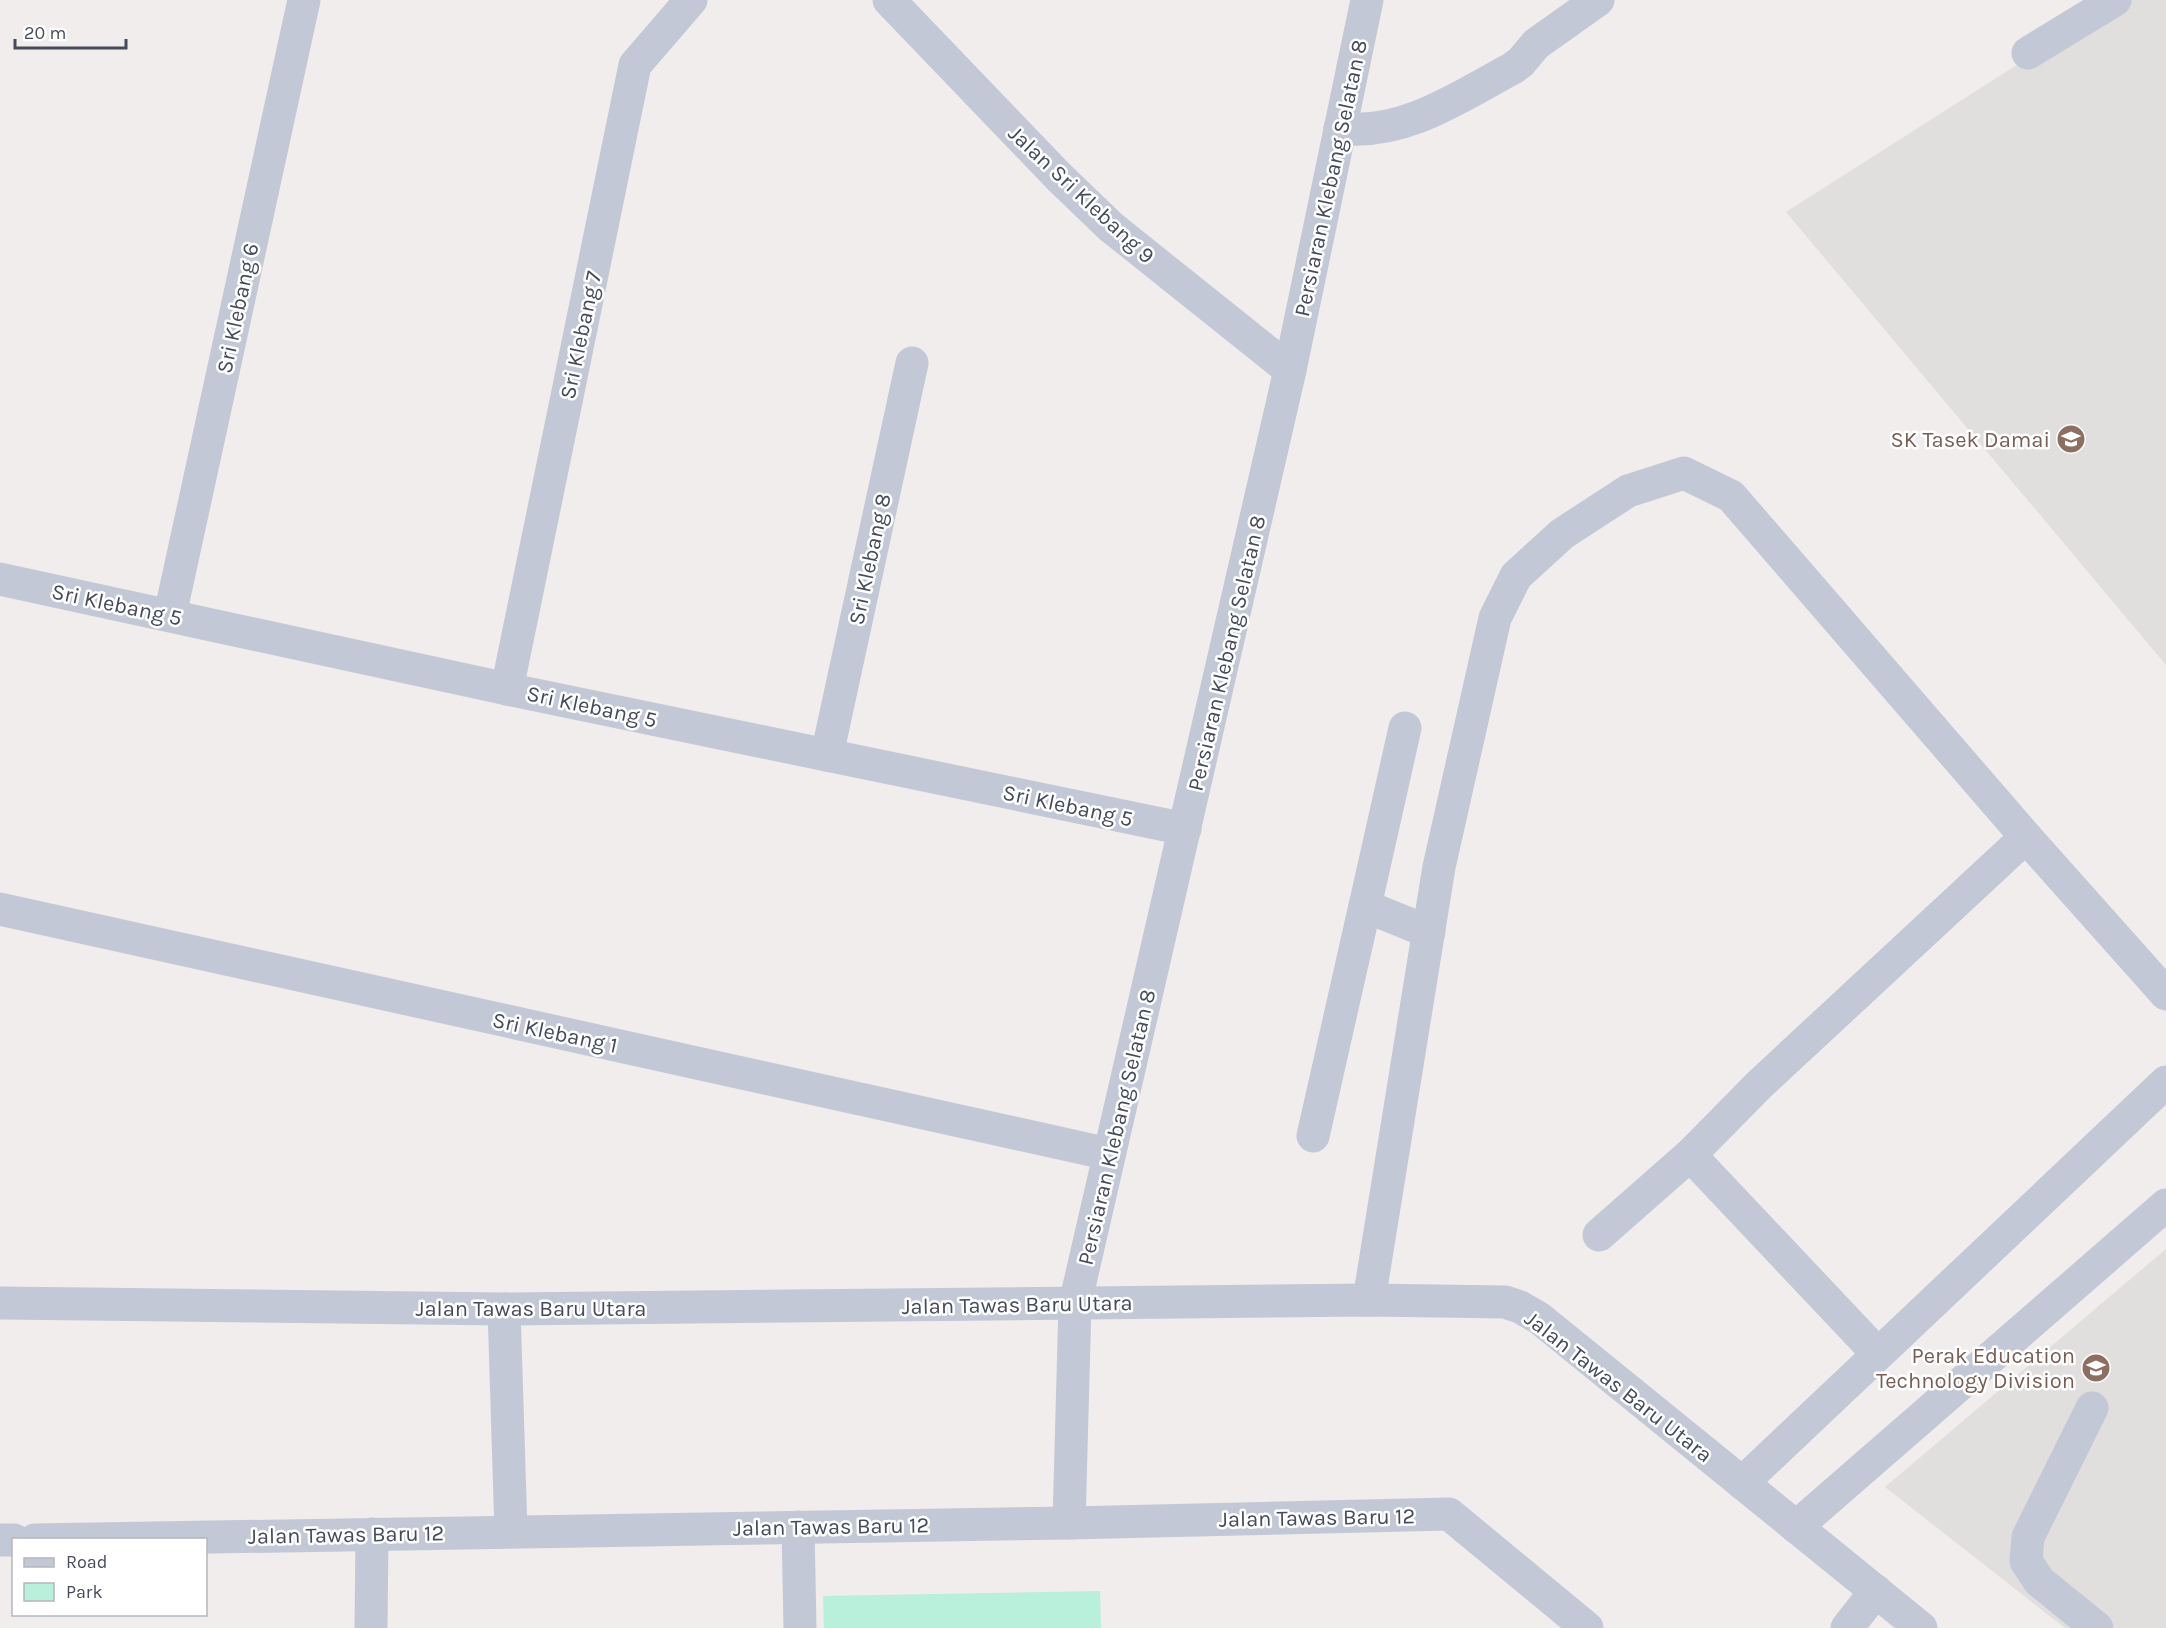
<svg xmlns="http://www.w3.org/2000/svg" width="2166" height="1628" viewBox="0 0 2166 1628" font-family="Karla,sans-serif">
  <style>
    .education { fill: #e1dede }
    .green { fill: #b8f0dc }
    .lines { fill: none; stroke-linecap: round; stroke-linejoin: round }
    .minor { stroke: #c2c8d5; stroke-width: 33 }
    .labels { text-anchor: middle; stroke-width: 5; stroke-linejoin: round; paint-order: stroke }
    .street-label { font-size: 22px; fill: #444b5b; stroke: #fff }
    .education-label { font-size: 22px; fill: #785e54; stroke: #fff; text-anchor: end }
  </style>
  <rect width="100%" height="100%" fill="#f0edec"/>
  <!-- education -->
  <g class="education">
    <path d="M2119,0H2166V665L1786,212Z"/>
    <path d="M2166,1249V1628H2065L1885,1487Z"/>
  </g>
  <!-- green -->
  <path class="green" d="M1100,1591L1101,1628H824L823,1596Z"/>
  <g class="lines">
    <!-- minor -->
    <g class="minor">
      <path d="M889,0L1059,177L1111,227L1290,370"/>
      <path d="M2028,53L2115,0"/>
      <path d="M1340,128C1402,137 1461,96 1513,68L1521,62L1536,44L1598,0"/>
      <path d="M0,579L507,689L1185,829"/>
      <path d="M170,615L304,0"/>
      <path d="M507,689L635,65L691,0"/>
      <path d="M1405,728L1365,906L1429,932"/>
      <path d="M827,755L912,363"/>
      <path d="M0,909L1109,1154"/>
      <path d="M1313,1136L1365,906"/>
      <path d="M1690,1155L1878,1354"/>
      <path d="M1599,1235L1690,1155L1759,1085L2026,837"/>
      <path d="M1369,1300L1439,867L1495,618L1516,576L1562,534L1628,491L1684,473L1731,496L2026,837L2166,994"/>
      <path d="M0,1303L504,1309L1369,1300L1505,1302L1520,1307L1539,1318L1921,1628"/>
      <path d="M504,1309L511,1531"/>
      <path d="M2092,1408L2028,1537L2026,1561L2039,1581L2097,1628"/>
      <path d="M1742,1483L2166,1082"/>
      <path d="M1069,1523L1075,1304L1290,370L1367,0"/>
      <path d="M798,1527L800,1628"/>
      <path d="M1796,1527L2166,1205"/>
      <path d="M0,1540H14"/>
      <path d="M35,1540L1069,1523L1449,1514L1587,1628"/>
      <path d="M371,1628L372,1534"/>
      <path d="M1847,1628L1876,1591"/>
    </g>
  </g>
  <!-- icons -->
  <defs>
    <g id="school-disc" transform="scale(1.5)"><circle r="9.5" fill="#8d6e63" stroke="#fff"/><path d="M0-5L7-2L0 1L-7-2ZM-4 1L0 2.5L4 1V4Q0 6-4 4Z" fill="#fff"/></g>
    <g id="university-disc" transform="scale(1.5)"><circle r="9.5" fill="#8d6e63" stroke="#fff"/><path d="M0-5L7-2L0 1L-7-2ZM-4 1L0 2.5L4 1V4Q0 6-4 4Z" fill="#fff"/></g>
  </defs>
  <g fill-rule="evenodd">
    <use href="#school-disc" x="2071" y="439"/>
    <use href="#university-disc" x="2096" y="1368"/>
  </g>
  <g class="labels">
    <!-- street labels -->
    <g class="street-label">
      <text transform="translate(1330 178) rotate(-78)" y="8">Persiaran Klebang Selatan 8</text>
      <text transform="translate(1082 194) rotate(43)" y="8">Jalan Sri Klebang 9</text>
      <text transform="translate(237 308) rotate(-78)" y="8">Sri Klebang 6</text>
      <text transform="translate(580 335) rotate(-78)" y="8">Sri Klebang 7</text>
      <text transform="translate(869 559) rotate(-78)" y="8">Sri Klebang 8</text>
      <text transform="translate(117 604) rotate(12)" y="8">Sri Klebang 5</text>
      <text transform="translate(1226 653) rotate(-77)" y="8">Persiaran Klebang Selatan 8</text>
      <text transform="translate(592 706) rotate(12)" y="8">Sri Klebang 5</text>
      <text transform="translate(1068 805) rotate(12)" y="8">Sri Klebang 5</text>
      <text transform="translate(555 1032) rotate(12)" y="8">Sri Klebang 1</text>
      <text transform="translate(1116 1127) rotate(-77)" y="8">Persiaran Klebang Selatan 8</text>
      <text transform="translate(1017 1304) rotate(-1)" y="8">Jalan Tawas Baru Utara</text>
      <text x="531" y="1316">Jalan Tawas Baru Utara</text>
      <text transform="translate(1619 1386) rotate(38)" y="8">Jalan Tawas Baru Utara</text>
      <text transform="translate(1317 1517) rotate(-1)" y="8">Jalan Tawas Baru 12</text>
      <text transform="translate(831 1526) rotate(-1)" y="8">Jalan Tawas Baru 12</text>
      <text transform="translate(346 1534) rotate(-1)" y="8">Jalan Tawas Baru 12</text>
    </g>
    <!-- education labels -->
    <g class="education-label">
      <text x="2050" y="447">SK Tasek Damai</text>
      <text x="2075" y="1363">Perak Education<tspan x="2075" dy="25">Technology Division</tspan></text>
    </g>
  </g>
  <!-- legend -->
  <rect x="12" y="1538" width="195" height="78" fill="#ffffff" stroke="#b4b7bd" stroke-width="1.5"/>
  <rect x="24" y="1558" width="30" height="9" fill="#c2c8d5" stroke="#b4b7bd" stroke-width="1.5"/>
  <text x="66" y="1568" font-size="18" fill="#444b5b">Road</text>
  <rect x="24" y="1583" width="30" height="18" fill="#b8f0dc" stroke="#b4b7bd" stroke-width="1.5"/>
  <text x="66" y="1598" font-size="18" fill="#444b5b">Park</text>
  <!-- scale -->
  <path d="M15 39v9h111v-9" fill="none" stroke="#444b5b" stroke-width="3"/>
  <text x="24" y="39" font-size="18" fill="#444b5b" stroke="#ffffff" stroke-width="4.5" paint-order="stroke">20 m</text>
</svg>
